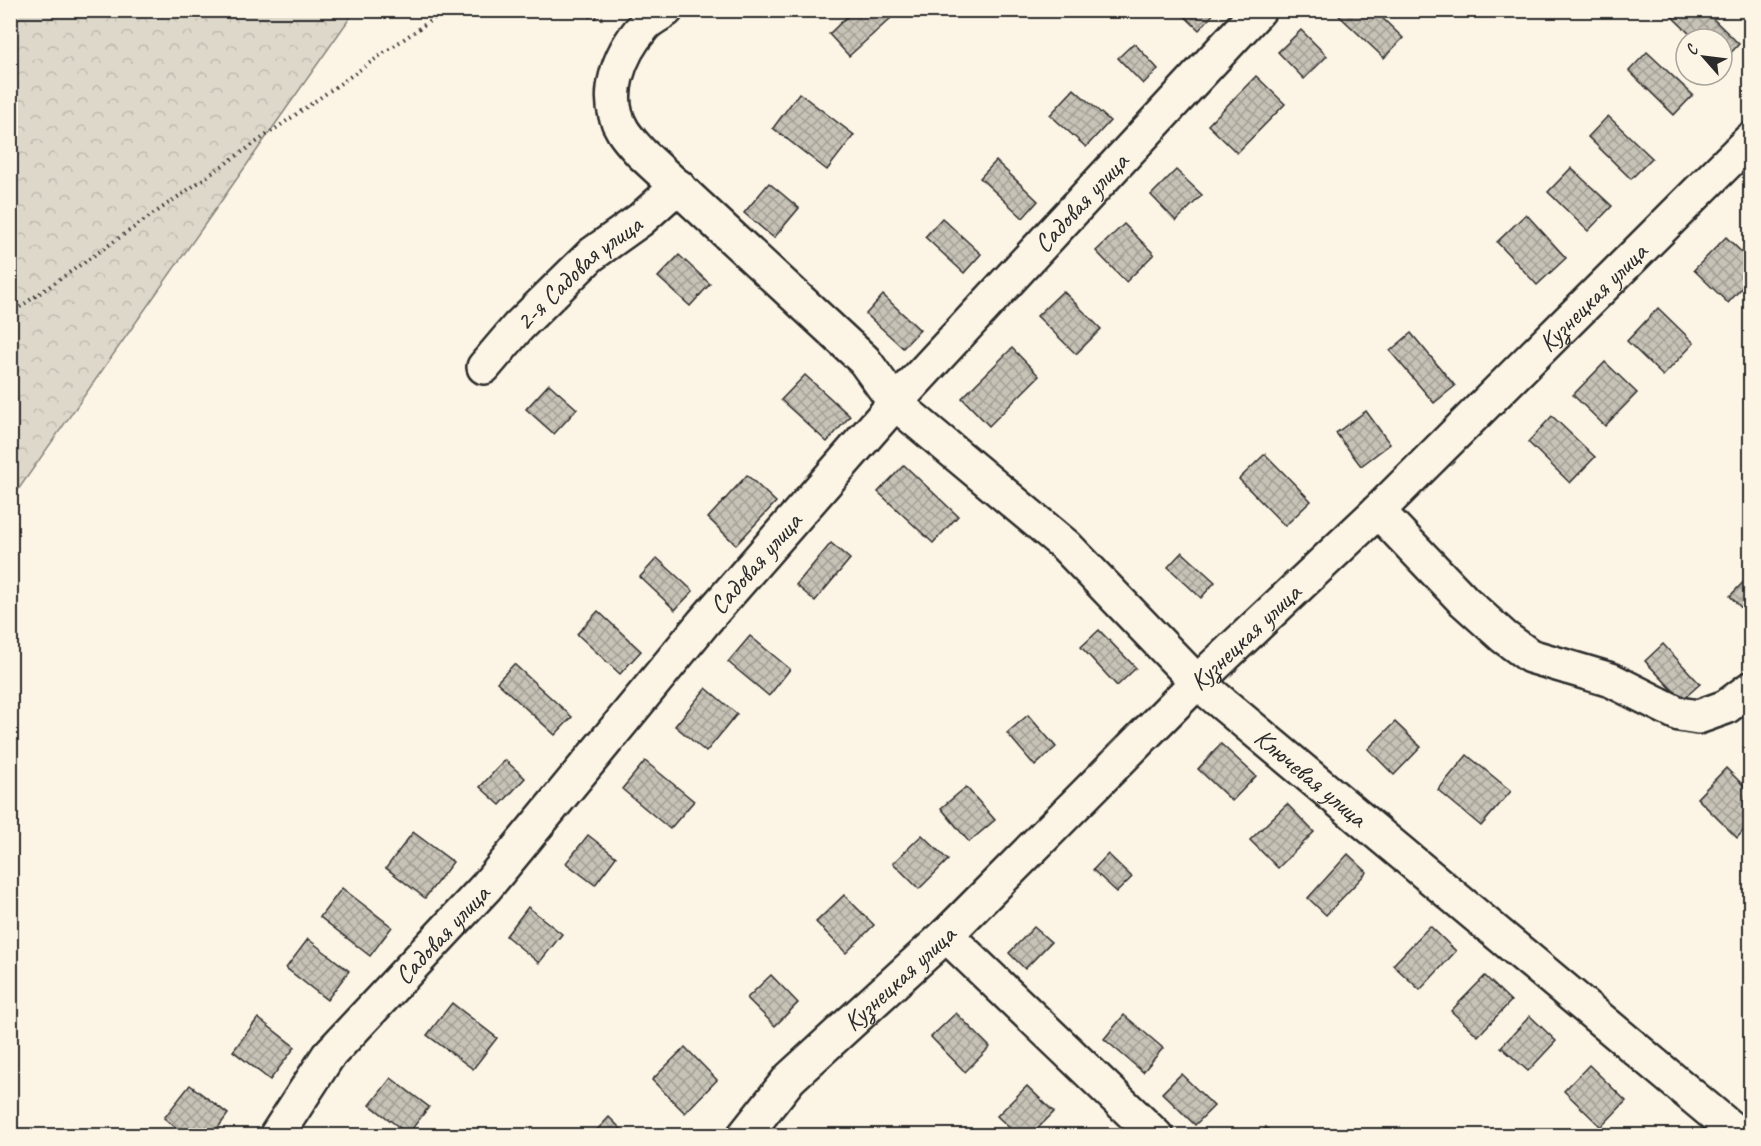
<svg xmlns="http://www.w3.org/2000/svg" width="1761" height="1146" viewBox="0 0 1761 1146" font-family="Caveat,sans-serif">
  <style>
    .forest { fill: url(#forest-crowns); stroke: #84827a; stroke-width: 1.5 }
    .building { fill: url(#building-cross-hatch); stroke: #2b2b2b; stroke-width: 1.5 }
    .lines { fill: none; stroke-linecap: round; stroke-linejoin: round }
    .minor-casing { stroke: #2b2b2b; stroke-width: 38 }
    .path { stroke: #2b2b2b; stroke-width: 4; stroke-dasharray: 1.5 4.5; stroke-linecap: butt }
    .minor { stroke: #fcf5e5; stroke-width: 33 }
    .labels { text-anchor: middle; stroke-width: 4.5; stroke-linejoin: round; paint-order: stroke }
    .street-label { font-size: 26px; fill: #2b2b2b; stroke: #fcf5e5 }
  </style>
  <defs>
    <pattern id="forest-crowns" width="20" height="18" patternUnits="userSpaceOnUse" patternTransform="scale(1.5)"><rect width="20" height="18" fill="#ded8ca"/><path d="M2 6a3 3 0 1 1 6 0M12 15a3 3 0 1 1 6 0" fill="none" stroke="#bfbaae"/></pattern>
    <pattern id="building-cross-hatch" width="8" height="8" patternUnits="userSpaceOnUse" patternTransform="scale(1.5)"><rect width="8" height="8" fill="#c8c3b7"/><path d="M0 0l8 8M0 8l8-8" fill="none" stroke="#a39f95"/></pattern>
  </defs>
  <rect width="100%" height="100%" fill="#fcf5e5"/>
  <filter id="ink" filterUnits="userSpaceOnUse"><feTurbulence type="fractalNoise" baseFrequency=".0167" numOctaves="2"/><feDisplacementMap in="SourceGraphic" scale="12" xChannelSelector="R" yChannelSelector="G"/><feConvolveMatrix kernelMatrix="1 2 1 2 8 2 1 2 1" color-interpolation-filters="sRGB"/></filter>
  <g filter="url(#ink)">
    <!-- forest -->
    <path class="forest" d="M11,10H345L352,15L11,500Z"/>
    <!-- building -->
    <g class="building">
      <path d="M854,10H883L891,18L849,56L829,34Z"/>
      <path d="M1178,10H1217L1199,30Z"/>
      <path d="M1333,10H1374L1403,38L1384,58Z"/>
      <path d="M1665,10H1704L1739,44L1722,62V39H1695Z"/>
      <path d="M1301,30L1327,56L1304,79L1278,52Z"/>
      <path d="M1134,43L1158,69L1143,84L1118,58Z"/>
      <path d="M1647,52L1693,95L1674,115L1629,71Z"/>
      <path d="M1256,76L1285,104L1237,153L1208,125Z"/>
      <path d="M1074,89L1110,121L1086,147L1050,115Z"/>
      <path d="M799,93L854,135L827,170L773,128Z"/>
      <path d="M1608,116L1652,158L1631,179L1588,137Z"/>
      <path d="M996,161L1038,201L1023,218L980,178Z"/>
      <path d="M1571,168L1612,206L1588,231L1548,192Z"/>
      <path d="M1176,170L1202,195L1176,221L1151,195Z"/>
      <path d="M769,183L799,208L774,238L744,213Z"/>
      <path d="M1526,214L1566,258L1537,285L1497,242Z"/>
      <path d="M942,218L981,254L964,273L925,237Z"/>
      <path d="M1124,224L1154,254L1126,282L1096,251Z"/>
      <path d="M1726,237L1750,260V279L1728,303L1694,270Z"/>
      <path d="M679,255L710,284L690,306L658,277Z"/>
      <path d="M1063,291L1101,329L1076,354L1037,316Z"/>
      <path d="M883,295L920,330L903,348L866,314Z"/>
      <path d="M1658,308L1694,343L1663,376L1627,341Z"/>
      <path d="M1411,333L1455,386L1434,403L1390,351Z"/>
      <path d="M1012,348L1039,376L989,426L962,398Z"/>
      <path d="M1605,362L1637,393L1605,426L1573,395Z"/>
      <path d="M805,375L850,416L827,442L781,400Z"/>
      <path d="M549,384L577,409L554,434L526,409Z"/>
      <path d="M1366,411L1390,444L1361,466L1336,433Z"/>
      <path d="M1552,416L1595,457L1570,483L1528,442Z"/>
      <path d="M1265,454L1311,501L1285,526L1239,479Z"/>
      <path d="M904,465L958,516L933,543L878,492Z"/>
      <path d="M747,475L776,502L736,545L708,518Z"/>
      <path d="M831,543L850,559L815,601L796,585Z"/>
      <path d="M1182,552L1215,582L1201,598L1168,567Z"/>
      <path d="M657,558L693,591L675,610L640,577Z"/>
      <path d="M1750,575V617L1730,596Z"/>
      <path d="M598,611L641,651L620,674L577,634Z"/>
      <path d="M1099,630L1136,668L1117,686L1081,647Z"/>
      <path d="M750,636L790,669L769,696L728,662Z"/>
      <path d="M1663,644L1700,684L1682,700L1645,661Z"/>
      <path d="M514,664L572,717L555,735L497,682Z"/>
      <path d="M706,688L737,714L706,752L675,726Z"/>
      <path d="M1028,715L1056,747L1035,766L1007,733Z"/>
      <path d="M1395,722L1421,747L1394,775L1368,749Z"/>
      <path d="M1221,744L1256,776L1232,801L1198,769Z"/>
      <path d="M1467,755L1511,791L1481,826L1438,790Z"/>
      <path d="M505,760L525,778L500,805L480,787Z"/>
      <path d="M645,761L694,801L670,829L622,789Z"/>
      <path d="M1726,768L1750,792V823L1737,838L1697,798Z"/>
      <path d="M966,787L995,820L969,842L941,808Z"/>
      <path d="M1287,804L1314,832L1278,868L1250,840Z"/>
      <path d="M413,832L453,862L425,898L386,868Z"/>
      <path d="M588,835L616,857L595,885L566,863Z"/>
      <path d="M922,835L948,860L919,889L893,863Z"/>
      <path d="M1108,854L1132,877L1117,892L1093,870Z"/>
      <path d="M1348,854L1367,872L1326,915L1308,898Z"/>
      <path d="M342,888L392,927L370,956L320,917Z"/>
      <path d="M844,895L874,925L846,953L816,922Z"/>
      <path d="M528,907L562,934L539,963L506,936Z"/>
      <path d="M1430,926L1456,951L1420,990L1393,965Z"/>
      <path d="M1034,927L1051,942L1025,969L1009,953Z"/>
      <path d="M308,939L349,971L327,1000L286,968Z"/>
      <path d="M771,975L798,1003L775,1026L747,998Z"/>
      <path d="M1485,976L1511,1001L1478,1036L1451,1011Z"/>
      <path d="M452,1003L497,1038L473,1069L427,1035Z"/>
      <path d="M956,1013L990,1047L965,1072L931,1037Z"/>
      <path d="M1124,1015L1163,1048L1143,1072L1104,1039Z"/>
      <path d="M1530,1016L1556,1041L1528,1071L1501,1047Z"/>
      <path d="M258,1018L295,1047L270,1080L233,1051Z"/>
      <path d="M685,1047L717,1080L685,1113L652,1080Z"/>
      <path d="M1589,1065L1626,1101L1601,1127L1564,1091Z"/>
      <path d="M1181,1074L1214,1106L1195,1125L1162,1093Z"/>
      <path d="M391,1078L429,1107L408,1134L370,1105Z"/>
      <path d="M190,1085L228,1114L212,1136H187L164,1118Z"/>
      <path d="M1027,1086L1054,1112L1030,1136H1018L997,1116Z"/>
      <path d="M609,1117L628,1136H591Z"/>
      <path d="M1266,1127L1275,1136H1259Z"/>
    </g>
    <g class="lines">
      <!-- minor casing -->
      <g class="minor-casing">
        <g id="minor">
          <path id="s1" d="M666,10C659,15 648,20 643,27C619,54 602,98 623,131C628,139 635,146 641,153L864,360L895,403L1066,546L1197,682L1740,1136"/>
          <path id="s2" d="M484,367L518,327L591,255L640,220L678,186"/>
          <path d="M1378,511L1464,601L1504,637L1530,656L1611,680L1679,714L1698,717L1726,707L1750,689"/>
          <path d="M946,935L1156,1136"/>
          <path id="s3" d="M276,1136L328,1056L486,887L703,623L895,403L1259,10"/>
          <path id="s4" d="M744,1136L790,1078L946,935L1197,682L1378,511L1750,140"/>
        </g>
      </g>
      <!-- path -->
      <g class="path">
        <path d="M554,10L607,19"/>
        <path d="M10,314L437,16L476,10"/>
      </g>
      <!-- minor -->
      <use href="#minor" class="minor"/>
    </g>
  </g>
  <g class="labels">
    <!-- street labels -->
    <g class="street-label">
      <text dy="9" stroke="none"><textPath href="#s3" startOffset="1234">Садовая улица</textPath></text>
      <text dy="9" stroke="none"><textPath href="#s2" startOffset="134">2-я Садовая улица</textPath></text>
      <text dy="9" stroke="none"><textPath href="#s4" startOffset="1194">Кузнецкая улица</textPath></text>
      <text dy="9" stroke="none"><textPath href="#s3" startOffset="748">Садовая улица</textPath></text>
      <text dy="9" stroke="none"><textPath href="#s4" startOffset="708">Кузнецкая улица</textPath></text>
      <text dy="9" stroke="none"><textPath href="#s1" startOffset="1088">Ключевая улица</textPath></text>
      <text dy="9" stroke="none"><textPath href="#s3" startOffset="262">Садовая улица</textPath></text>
      <text dy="9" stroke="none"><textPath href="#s4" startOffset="222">Кузнецкая улица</textPath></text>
    </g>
  </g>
  <!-- margin -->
  <rect width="1761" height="1146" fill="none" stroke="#fcf5e5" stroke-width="36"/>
  <rect x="18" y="18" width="1725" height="1110" fill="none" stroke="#2b2b2b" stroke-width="2" filter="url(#ink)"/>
  <!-- north arrow -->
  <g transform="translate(1704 57) rotate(298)"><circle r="28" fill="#fcf5e5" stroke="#a8a49b" stroke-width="1.5"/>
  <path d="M0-4.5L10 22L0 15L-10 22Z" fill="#2b2b2b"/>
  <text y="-9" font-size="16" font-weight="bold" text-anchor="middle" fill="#2b2b2b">С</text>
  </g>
</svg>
